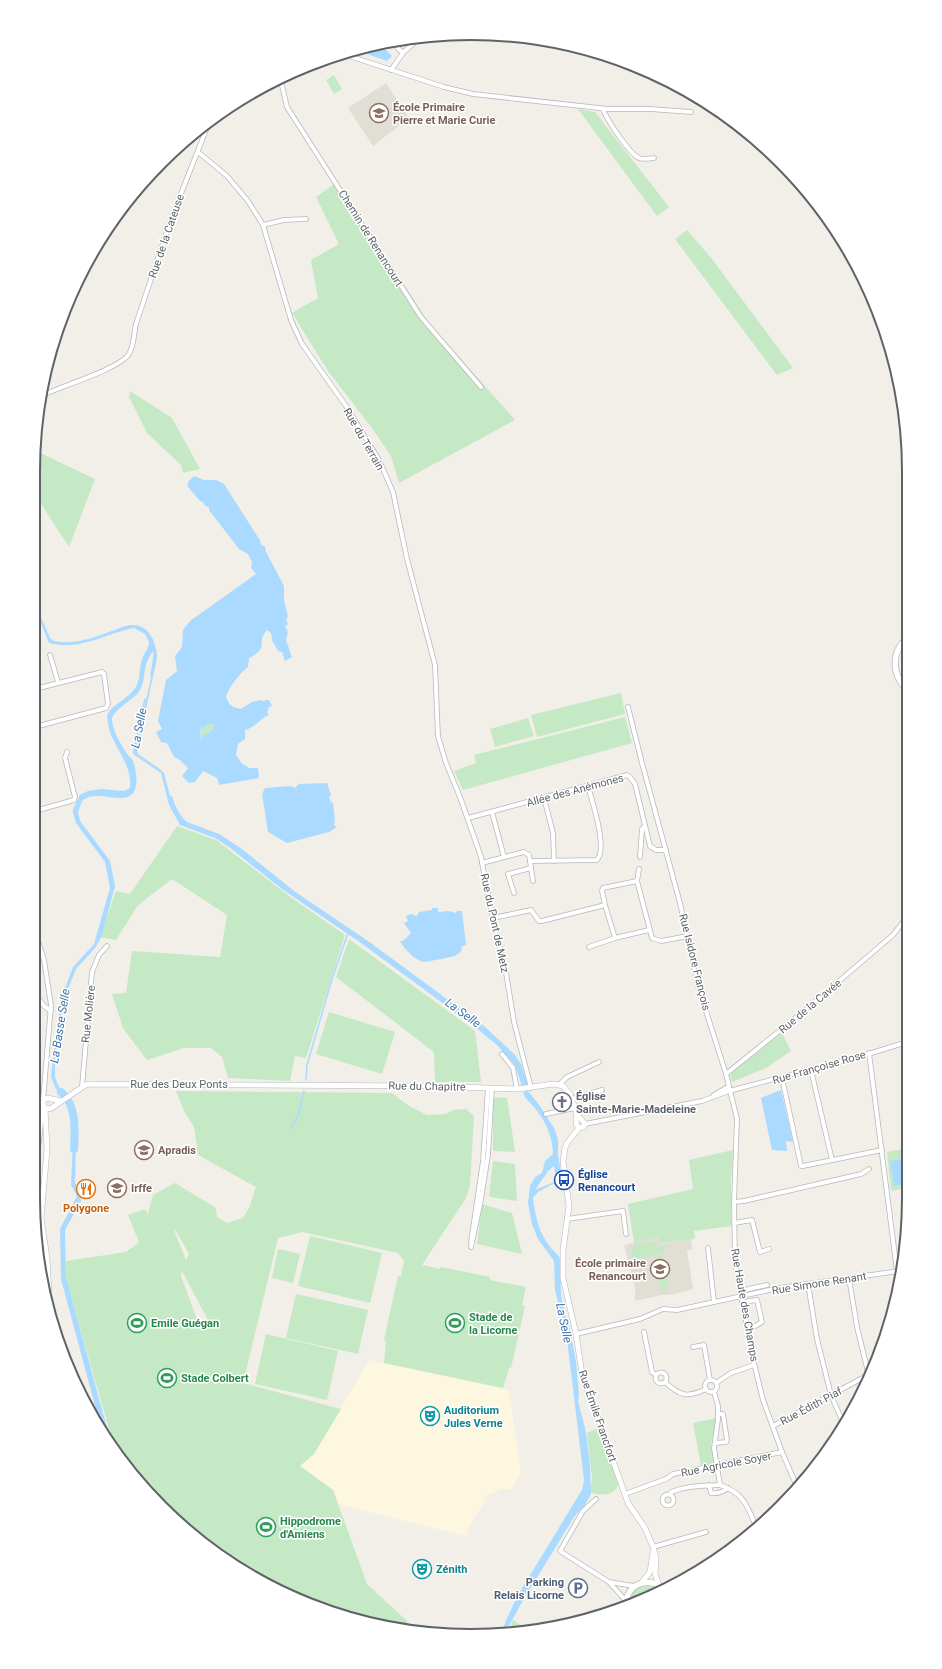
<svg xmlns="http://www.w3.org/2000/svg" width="942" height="1669" viewBox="0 0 942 1669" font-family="Roboto,sans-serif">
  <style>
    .commercial { fill: #fef7e0 }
    .education { fill: #e1ded6 }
    .green { fill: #c5e8c5; fill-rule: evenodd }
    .water { fill: #aadaff; fill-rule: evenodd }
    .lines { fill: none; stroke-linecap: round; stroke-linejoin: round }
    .stream { stroke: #aadaff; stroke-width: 1.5 }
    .river { stroke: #aadaff; stroke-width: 8 }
    .minor-casing { stroke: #b5b8bc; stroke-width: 5.5 }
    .tertiary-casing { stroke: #b5b8bc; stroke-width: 6 }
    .secondary-casing { stroke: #b6babf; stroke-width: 7 }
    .minor { stroke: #fff; stroke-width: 4 }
    .tertiary { stroke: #fff; stroke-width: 5 }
    .secondary { stroke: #fff; stroke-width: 5.5 }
    .labels { text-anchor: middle; stroke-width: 3; stroke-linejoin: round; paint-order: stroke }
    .education-label { font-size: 11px; font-weight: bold; fill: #785e54; stroke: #fff; text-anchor: start }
    .street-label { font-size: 11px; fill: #5f6368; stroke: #fff }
    .worship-label { font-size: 11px; font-weight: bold; fill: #5b616d; stroke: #fff; text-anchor: start }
    .transit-label { font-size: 11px; font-weight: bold; fill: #164399; stroke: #fff; text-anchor: start }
    .food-label { font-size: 11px; font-weight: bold; fill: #c56008; stroke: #fff }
    .leisure-label { font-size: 11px; font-weight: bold; fill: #27864d; stroke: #fff; text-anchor: start }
    .culture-label { font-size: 11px; font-weight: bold; fill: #0d838f; stroke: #fff; text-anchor: start }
    .service-label { font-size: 11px; font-weight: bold; fill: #4e5e75; stroke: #fff; text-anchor: end }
    .water-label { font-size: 12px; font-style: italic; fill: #4174aa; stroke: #fff }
    .rim { fill: none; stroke: #5f6368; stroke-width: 2 }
  </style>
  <rect width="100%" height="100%" fill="#f1efe8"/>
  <!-- commercial -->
  <path class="commercial" d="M369,1360L509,1390L521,1472L511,1489H500L491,1495L488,1494L483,1500L485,1501L468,1529L469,1531L466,1536L338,1504L333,1490L299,1466L314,1454Z"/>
  <!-- education -->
  <g class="education">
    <path d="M386,83L409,118L373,146L348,108Z"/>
    <path d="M658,1237L659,1243L691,1240L692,1248L691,1250H687L693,1289L675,1294L662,1295L635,1301V1288L624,1245Z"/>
  </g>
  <!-- green -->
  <g class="green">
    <path d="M334,75L342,89L334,94L326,80Z"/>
    <path d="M578,109L595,112L669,207L657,216Z"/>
    <path d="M337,182L429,323L515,420L399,483L391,456L372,428L328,371L292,313L318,298L311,260L339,244L316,197Z"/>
    <path d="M687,230L712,259L793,368L777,375L675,239Z"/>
    <path d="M130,391L172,418L200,469L183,473L181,465L147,433L129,397Z"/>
    <path d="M34,450L95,479L69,547L34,493Z"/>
    <path d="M621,693L625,714L537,737L531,715Z"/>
    <path d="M625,717L632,743L463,790L454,771L476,763L474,755Z"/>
    <path d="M528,718L534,736L495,747L490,729Z"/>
    <path d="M207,724H214L213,730L203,736L201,741L200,734L201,727Z"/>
    <path d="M177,826L216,840L293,899L345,935L306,1058L295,1056L290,1081L228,1078L222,1057L211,1048H184L147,1060L123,1028L112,994L126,993L132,951L220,957L227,915L172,879L138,905L116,940L100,937L116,891L130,894Z"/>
    <path d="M349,939L475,1031L481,1082H435L434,1052L336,977Z"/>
    <path d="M329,1012L395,1032L382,1074L316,1054Z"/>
    <path d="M782,1033L791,1051L766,1068L732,1082L730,1076L735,1069Z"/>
    <path d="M176,1091L392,1093L409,1106L427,1115L446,1114L453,1110L466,1109L474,1116L470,1185L466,1198L422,1265L440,1269L441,1267L490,1277V1280L526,1287L522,1305L525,1306L511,1368H509L503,1388L384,1363L386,1341L384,1340L398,1276H401L404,1261L398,1253L302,1232L278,1238L243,1383L341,1409L314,1454L300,1466L333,1490L367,1584L406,1620L416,1632L357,1621L277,1591L227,1562L161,1508L123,1464L116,1453L66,1280V1261L126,1252L139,1242L128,1215L145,1209L148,1214L153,1195L175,1183L216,1208L217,1217L227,1223L243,1218L249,1208L256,1187L198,1155L194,1127L184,1111ZM175,1229L189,1254L186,1260L174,1230ZM182,1271L208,1320L193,1326V1324L198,1322L181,1276Z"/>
    <path d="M493,1097L507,1098L515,1152L493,1151Z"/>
    <path d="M908,1148V1188L891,1191L887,1152Z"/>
    <path d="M733,1150L731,1180V1226L694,1231L695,1238L691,1240L659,1243L658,1237L634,1243L628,1204L693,1189L689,1160Z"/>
    <path d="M493,1161L515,1164L517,1201L489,1197Z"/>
    <path d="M482,1204L512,1213L522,1254L477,1244Z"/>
    <path d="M310,1236L382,1253L370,1303L298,1286Z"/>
    <path d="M656,1241L659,1254L633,1260L630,1246Z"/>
    <path d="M669,1245C653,1254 666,1268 668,1279C669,1282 668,1286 668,1289L661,1291L655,1257L660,1256L659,1246Z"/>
    <path d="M278,1249L300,1254L293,1283L272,1278Z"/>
    <path d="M296,1294L368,1310L358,1354L286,1338Z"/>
    <path d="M266,1334L338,1351L327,1400L255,1384Z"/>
    <path d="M717,1418C716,1427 711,1441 711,1447C712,1453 715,1458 713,1463L701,1465L693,1423Z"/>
    <path d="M598,1428L618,1484C616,1496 600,1496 590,1492L592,1478L587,1433Z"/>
    <path d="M648,1586L654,1588L660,1592L629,1606C629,1594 636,1587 648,1586Z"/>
    <path d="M513,1620L530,1631L508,1634Z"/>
  </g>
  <!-- water -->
  <g class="water">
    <path d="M380,44L392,56L387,61L361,52L367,46Z"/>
    <path d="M194,476L204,480H216L224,484L261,542L260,544L264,546L266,549L265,550L284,586V600L288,617L286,619L288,624L285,626L288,632L286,640L292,657L285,661L282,652L278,651L272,640L271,633L267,630C255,643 271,647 249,658L248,667C238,675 231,685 226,696C228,705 232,707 241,709L252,702L261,700L264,702L265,700H269L272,706L269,707L267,712L269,715C261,717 257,727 245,730V739L238,744L236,755L243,765L247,766L248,768H258L259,778L219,785L217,778L203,771L195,782L189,783L182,776L188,768L180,760L174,757L167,743L161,742L156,732L162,729L158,721L166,680L177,671L175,656L182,647L183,630L190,621L256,574L251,568L252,562L248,554L239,549L209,510V507L205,506L203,502L200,501L188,487V482ZM207,724H214L213,730L203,736L201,741L200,734L201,727H205Z"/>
    <path d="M34,601L50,638L54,641C74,645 93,638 112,631C118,629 125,625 132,625C150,624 157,645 157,658L137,751L138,754L157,767L164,773L170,796H172C175,806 179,815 187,822L219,834L242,849L294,891L368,941L485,1027L515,1055L521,1064L528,1085L522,1086L515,1065L497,1045L475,1027L361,943L282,889L229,847L215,838L180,825L169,805L161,773L133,754L134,744C139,725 157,667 153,651C150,655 147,660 146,665C143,675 145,684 138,693C131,701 110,712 112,721C114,734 121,744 127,754C129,756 132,759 133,761C136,770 139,785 133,793C124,806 96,788 82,801L78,812L80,821L110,861L115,886L101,938L95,948L76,969L64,999L55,1060V1077L60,1090L67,1095L64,1098L56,1089L51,1077L53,1058L62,996L73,967L94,944L110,888L105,862L76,823L73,813V809L80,795L88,791L101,789L124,791L130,788C132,769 121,756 113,739C109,732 108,723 107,715C112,705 125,700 132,692C142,682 138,671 142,659C144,653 149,649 149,642L145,634L134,628C103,634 81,651 49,643L35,608Z"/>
    <path d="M327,783L331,795L329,798L331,803L333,802C333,810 336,817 334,825L337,827L329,832L287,843L268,832L262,794L265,788L291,786L295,788L299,784Z"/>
    <path d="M432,908H439L437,911L439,912L449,911L456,913L457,911H462L466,945L461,947L462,949C461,952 459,954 456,955C454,957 426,962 423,962C414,959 404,949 400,941H403L411,933L404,923L408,921L406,916L411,914L417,916L419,912L432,910Z"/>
    <path d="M781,1090L793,1142L786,1141L787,1151L772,1150L761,1098Z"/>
    <path d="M528,1091L540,1106L554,1128L558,1139V1155L562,1179L538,1192L533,1198C536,1222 541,1240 559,1256L560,1260L561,1294L565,1314L570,1330L576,1362L579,1395L578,1401L586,1432L590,1465L591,1494L585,1505L574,1517L522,1602L509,1626L508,1634L500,1635L508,1616L518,1595L582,1490L584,1480L567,1339L555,1290L554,1261L538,1239L532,1224L528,1203L530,1186L535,1177L542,1173L545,1161L553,1154C553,1137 545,1120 534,1107C530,1102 524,1098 523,1092ZM554,1166L557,1181L535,1190L548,1171Z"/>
    <path d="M73,1139H76L75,1183L81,1194V1201L65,1230L66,1278L112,1446L101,1428L61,1279L60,1229L77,1196L71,1185Z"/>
    <path d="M908,1158V1183L894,1186L890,1161Z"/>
  </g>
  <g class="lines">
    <!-- stream -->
    <g class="stream">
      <path d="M151,676L154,656"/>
      <path d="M138,726L145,699"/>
      <path d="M306,1080L307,1065L332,979L348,933"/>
      <path d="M291,1129L298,1115L304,1091"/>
    </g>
    <!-- river -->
    <path class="river" d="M61,1092C77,1105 75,1130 74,1149"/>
    <!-- minor casing -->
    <g class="minor-casing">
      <g id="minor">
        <path d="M391,42L403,53"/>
        <path d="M343,54L444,87L473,94L608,109H650L691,112"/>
        <path d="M391,70L403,53L419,38"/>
        <path d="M280,77L287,107L421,317L481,387"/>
        <path d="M603,109C607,120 629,153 639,158C643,160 650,158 654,158"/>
        <path d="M198,152L227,176L248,201L263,225L291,320L302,344L346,406L379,460L393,492L407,559L435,665L438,736L446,763L460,797L481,857L490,905L506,973L514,1022L531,1088"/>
        <path d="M263,225L284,220L306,219"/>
        <path d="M43,395C62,386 119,369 129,354C134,345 134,334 136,324L171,219L210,120"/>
        <path d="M50,655L58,682"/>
        <path d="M35,689L102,672L104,674L108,704L106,708L35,727"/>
        <path d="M906,701L905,703L906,704"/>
        <path d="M628,707L642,763L680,903L698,986L726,1074L737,1119L734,1202L735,1263L753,1359L763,1400L782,1452L798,1489"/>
        <path d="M544,798L553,833L554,861"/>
        <path d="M35,811L74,800L75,797L65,758L67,752"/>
        <path d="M492,812L504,857"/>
        <path d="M468,818L627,775L630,777L635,784L650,846L656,850H666"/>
        <path d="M640,857L642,829L645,826"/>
        <path d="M530,861L533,881"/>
        <path d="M482,863L524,852L529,855L530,861L597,860C608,848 592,801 588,786"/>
        <path d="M637,881L639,869"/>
        <path d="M514,893L508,874L531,868"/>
        <path d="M605,905L602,891L603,888L637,881L652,938L661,941L688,936"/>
        <path d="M493,918L531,910L539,921H542L605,905L615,938L649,930"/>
        <path d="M36,934L44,960L51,1005L43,1101"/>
        <path d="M589,947L615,938"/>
        <path d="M36,995L44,1006L51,1011"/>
        <path d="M869,1053L898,1279"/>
        <path d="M502,1054L513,1068L517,1089"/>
        <path d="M811,1070L832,1160"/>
        <path d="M726,1074L804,1011L893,935L907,917"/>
        <path d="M782,1078L801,1166H803L882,1150"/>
        <path d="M560,1084L567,1077L599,1062"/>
        <path d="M82,1087L92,972L99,955L107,946"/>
        <path d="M714,1095L728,1087"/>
        <path d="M573,1099L602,1090"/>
        <path d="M546,1114L575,1108"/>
        <path d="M585,1124L702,1101L729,1091L865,1055L907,1042"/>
        <path d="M36,1168L43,1104"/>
        <path d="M734,1202L744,1201L861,1174L869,1169"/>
        <path d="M567,1219L623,1211L626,1234"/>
        <path d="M734,1223L752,1220L760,1252L769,1249"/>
        <path d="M471,1242L483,1161L488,1088"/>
        <path d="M471,1247L481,1200L488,1155L492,1088"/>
        <path d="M708,1248L714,1302"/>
        <path d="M849,1278L857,1327L869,1376"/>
        <path d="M808,1284L817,1339L831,1395L844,1425"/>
        <path d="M740,1291L767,1285"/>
        <path d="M742,1302L757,1300L762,1322L755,1326"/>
        <path d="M644,1332L652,1372L656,1375"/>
        <path d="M576,1334L640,1319L663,1309L677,1310L779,1288L899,1271"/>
        <path d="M693,1347L704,1345L710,1380"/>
        <path d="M67,1365V1366"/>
        <circle cx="661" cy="1378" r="5.5"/>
        <circle cx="711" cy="1386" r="6"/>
        <path d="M665,1382C680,1396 687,1398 706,1389"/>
        <path d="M716,1383L731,1373L754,1365"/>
        <path d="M714,1392L718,1406V1419L714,1448L720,1485C744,1493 748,1507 757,1529"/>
        <path d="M773,1426L870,1374"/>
        <path d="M715,1443L726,1442L727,1440L723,1414H718"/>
        <path d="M709,1485L711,1493C717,1494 724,1491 728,1488"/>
        <path d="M625,1494L666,1479L673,1474L782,1452"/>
        <circle cx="668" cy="1500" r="5.5"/>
        <path d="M670,1495L671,1492C690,1485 701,1486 720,1485"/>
        <path d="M596,1499L583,1511L560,1551L609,1582L626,1601"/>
        <path d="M653,1547L706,1532"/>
        <path d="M609,1582L634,1586"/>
      </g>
    </g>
    <!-- tertiary casing -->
    <g class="tertiary-casing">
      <g id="tertiary">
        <path d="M60,1101L48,1098L44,1100L43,1104L45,1108L50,1109L87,1084L427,1086L517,1089L554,1084L563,1086L570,1094L577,1114L576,1124L579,1128"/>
        <path d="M45,1108L47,1150L41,1218L47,1258L50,1313"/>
        <path d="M577,1114L585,1124L583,1127L579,1128"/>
        <path d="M579,1128L567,1143L565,1148L563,1161L569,1206L563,1250V1278L576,1334L582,1374L628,1503L645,1528L653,1547L656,1558L655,1573L659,1586"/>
        <path d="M642,1582L650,1572L653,1553"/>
      </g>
    </g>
    <!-- secondary casing -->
    <g class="secondary-casing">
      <g id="secondary">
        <path d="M906,639C891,653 892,674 906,689"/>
        <path d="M626,1607C624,1585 649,1574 664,1590"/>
      </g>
    </g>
    <!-- minor -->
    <use href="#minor" class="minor"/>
    <!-- tertiary -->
    <use href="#tertiary" class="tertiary"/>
    <!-- secondary -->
    <use href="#secondary" class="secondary"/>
  </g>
  <!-- icons -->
  <defs>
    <g id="school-ring" transform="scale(1)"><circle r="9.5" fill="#fff" stroke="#8d6e63" stroke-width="1.5"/><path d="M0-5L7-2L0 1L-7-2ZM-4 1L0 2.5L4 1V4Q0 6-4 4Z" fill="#8d6e63"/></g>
    <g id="church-ring" transform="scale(1)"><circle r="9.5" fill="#fff" stroke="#6b7280" stroke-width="1.5"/><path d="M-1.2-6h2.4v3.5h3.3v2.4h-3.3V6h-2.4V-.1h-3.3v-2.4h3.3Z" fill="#6b7280"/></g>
    <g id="university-ring" transform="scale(1)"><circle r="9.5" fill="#fff" stroke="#8d6e63" stroke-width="1.5"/><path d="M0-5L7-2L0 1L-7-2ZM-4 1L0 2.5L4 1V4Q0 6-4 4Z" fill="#8d6e63"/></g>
    <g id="bus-ring" transform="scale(1)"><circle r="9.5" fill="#fff" stroke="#1a4fb4" stroke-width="1.5"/><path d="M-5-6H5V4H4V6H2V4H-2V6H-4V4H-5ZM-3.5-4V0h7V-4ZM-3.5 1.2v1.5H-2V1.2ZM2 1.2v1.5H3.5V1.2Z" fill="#1a4fb4"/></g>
    <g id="restaurant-ring" transform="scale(1)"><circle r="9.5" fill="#fff" stroke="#e8710a" stroke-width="1.5"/><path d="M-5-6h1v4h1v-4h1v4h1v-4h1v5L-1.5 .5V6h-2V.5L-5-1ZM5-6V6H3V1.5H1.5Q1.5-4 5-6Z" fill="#e8710a"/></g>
    <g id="stadium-ring" transform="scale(1)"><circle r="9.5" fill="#fff" stroke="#2e9e5b" stroke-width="1.5"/><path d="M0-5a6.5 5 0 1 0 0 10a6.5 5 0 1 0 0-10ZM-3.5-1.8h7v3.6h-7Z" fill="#2e9e5b"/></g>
    <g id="theatre-ring" transform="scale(1)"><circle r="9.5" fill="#fff" stroke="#0f9aa8" stroke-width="1.5"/><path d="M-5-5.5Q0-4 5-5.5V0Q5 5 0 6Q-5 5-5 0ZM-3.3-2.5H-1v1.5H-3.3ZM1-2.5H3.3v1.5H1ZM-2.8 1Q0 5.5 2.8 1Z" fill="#0f9aa8"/></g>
    <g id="parking-ring" transform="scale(1)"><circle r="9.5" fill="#fff" stroke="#5c6f8a" stroke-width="1.5"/><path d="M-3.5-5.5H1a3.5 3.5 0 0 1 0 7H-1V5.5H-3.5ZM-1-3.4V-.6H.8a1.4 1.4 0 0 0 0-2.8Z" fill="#5c6f8a"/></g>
  </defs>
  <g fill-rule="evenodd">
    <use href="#school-ring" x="379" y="113"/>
    <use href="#church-ring" x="562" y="1102"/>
    <use href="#university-ring" x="144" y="1150"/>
    <use href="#bus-ring" x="564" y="1180"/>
    <use href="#university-ring" x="117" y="1188"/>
    <use href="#restaurant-ring" x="86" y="1189"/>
    <use href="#school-ring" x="660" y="1269"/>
    <use href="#stadium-ring" x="137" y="1323"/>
    <use href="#stadium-ring" x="455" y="1323"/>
    <use href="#stadium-ring" x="167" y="1378"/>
    <use href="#theatre-ring" x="430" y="1416"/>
    <use href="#stadium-ring" x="266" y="1527"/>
    <use href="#theatre-ring" x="422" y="1569"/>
    <use href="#parking-ring" x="578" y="1588"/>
  </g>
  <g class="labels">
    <!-- education labels -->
    <g class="education-label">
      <text x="393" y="111">École Primaire<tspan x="393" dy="13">Pierre et Marie Curie</tspan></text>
      <text x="158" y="1154">Apradis</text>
      <text x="131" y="1192">Irffe</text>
      <text x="646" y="1267" text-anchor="end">École primaire<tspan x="646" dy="13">Renancourt</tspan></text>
    </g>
    <!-- street labels -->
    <g class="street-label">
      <text transform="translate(166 236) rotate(-71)" y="4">Rue de la Cateuse</text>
      <text transform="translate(371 238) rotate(58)" y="4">Chemin de Renancourt</text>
      <text transform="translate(364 439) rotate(60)" y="4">Rue du Terrain</text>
      <text transform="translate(575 790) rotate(-15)" y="4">Allée des Anémones</text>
      <text transform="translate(495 923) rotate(78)" y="4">Rue du Pont de Metz</text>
      <text transform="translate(695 962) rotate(76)" y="4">Rue Isidore François</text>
      <text transform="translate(810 1006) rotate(-40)" y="4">Rue de la Cavée</text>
      <text transform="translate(88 1014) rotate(-84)" y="4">Rue Molière</text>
      <text transform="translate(819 1067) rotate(-16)" y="4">Rue Françoise Rose</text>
      <text x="179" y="1088">Rue des Deux Ponts</text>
      <text transform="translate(427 1086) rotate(1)" y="4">Rue du Chapitre</text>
      <text transform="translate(819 1283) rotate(-9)" y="4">Rue Simone Renant</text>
      <text transform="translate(745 1305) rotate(80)" y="4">Rue Haute des Champs</text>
      <text transform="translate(811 1406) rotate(-28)" y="4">Rue Édith Piaf</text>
      <text transform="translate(598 1416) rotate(71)" y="4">Rue Émile Francfort</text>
      <text transform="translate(726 1464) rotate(-11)" y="4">Rue Agricole Soyer</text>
    </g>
    <!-- worship labels -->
    <g class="worship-label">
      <text x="576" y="1100">Église<tspan x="576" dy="13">Sainte-Marie-Madeleine</tspan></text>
    </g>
    <!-- transit labels -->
    <g class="transit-label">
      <text x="578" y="1178">Église<tspan x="578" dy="13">Renancourt</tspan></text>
    </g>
    <!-- food labels -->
    <g class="food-label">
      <text x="86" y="1212">Polygone</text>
    </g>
    <!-- leisure labels -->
    <g class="leisure-label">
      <text x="469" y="1321">Stade de<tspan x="469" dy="13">la Licorne</tspan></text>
      <text x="151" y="1327">Emile Guégan</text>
      <text x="181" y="1382">Stade Colbert</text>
      <text x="280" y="1525">Hippodrome<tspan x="280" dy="13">d'Amiens</tspan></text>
    </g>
    <!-- culture labels -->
    <g class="culture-label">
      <text x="444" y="1414">Auditorium<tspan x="444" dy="13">Jules Verne</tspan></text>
      <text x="436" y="1573">Zénith</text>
    </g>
    <!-- service labels -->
    <g class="service-label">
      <text x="564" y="1586">Parking<tspan x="564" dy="13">Relais Licorne</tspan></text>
    </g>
    <!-- water labels -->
    <g class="water-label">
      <text transform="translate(139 728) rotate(-79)" y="4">La Selle</text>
      <text transform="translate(463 1013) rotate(36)" y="4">La Selle</text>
      <text transform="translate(60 1026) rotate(-81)" y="4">La Basse Selle</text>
      <text transform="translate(564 1323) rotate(78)" y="4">La Selle</text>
    </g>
  </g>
  <!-- crop -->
  <path d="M0 0H942V1669H0ZM471 40H471A431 431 0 0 1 902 471V1198A431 431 0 0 1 471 1629H471A431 431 0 0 1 40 1198V471A431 431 0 0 1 471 40Z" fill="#fff" fill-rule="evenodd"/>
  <path class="rim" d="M471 40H471A431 431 0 0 1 902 471V1198A431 431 0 0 1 471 1629H471A431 431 0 0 1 40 1198V471A431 431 0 0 1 471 40Z"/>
</svg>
